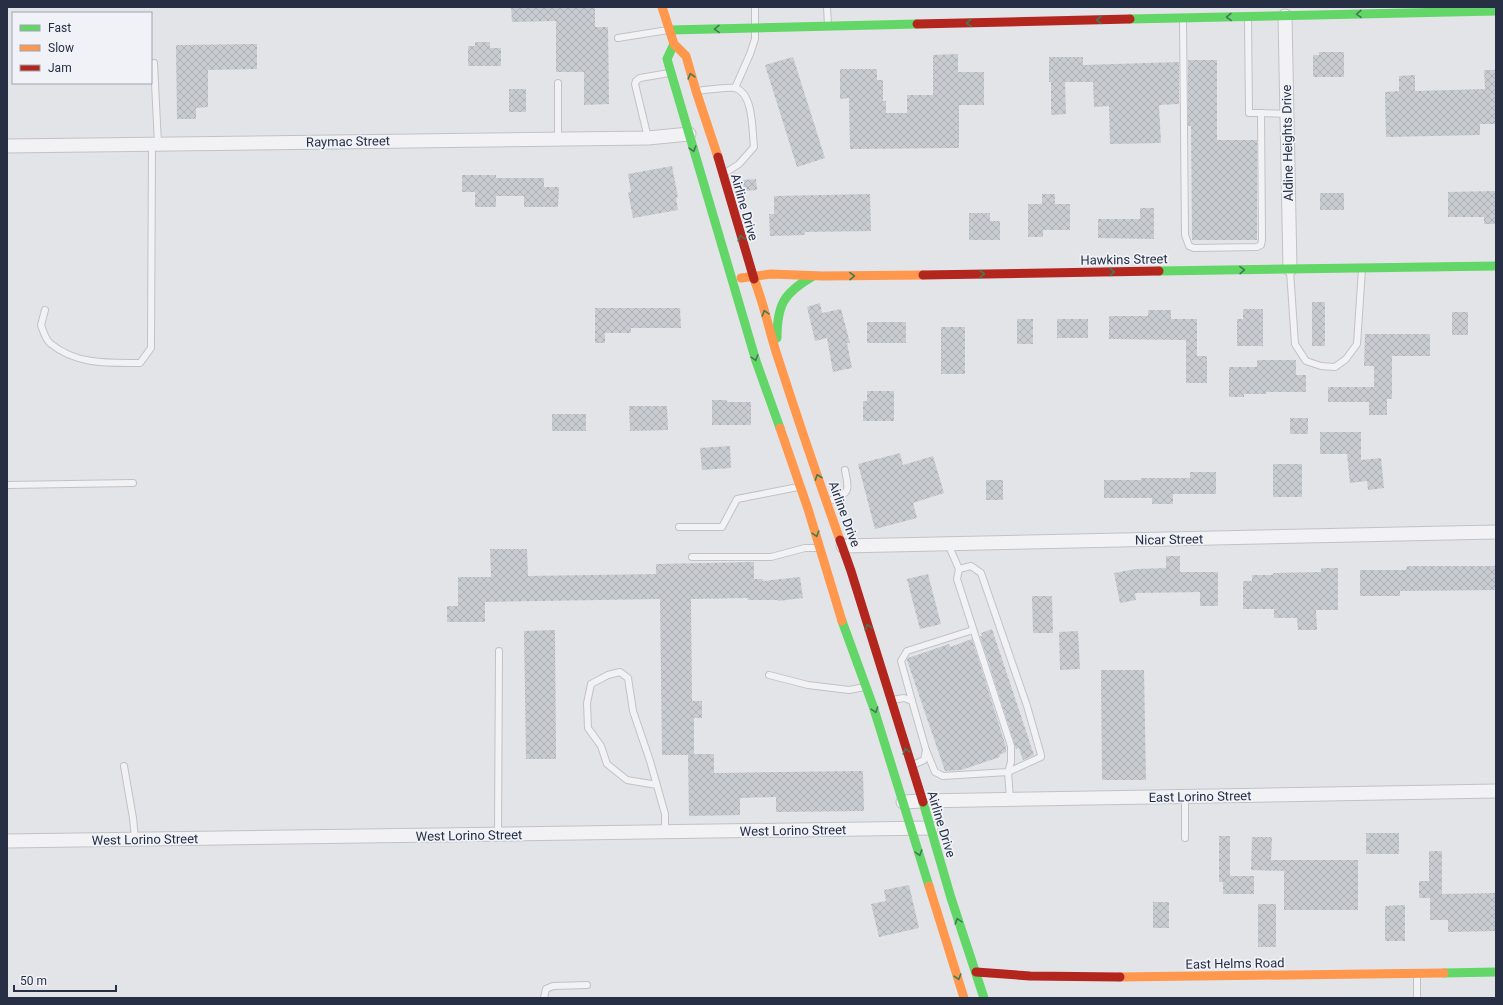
<svg xmlns="http://www.w3.org/2000/svg" width="1503" height="1005" viewBox="0 0 1503 1005" font-family="Roboto,sans-serif">
  <style>
    .building { fill: url(#building-cross-hatch) }
    .lines { fill: none; stroke-linecap: round; stroke-linejoin: round }
    .lane-casing { stroke: #c1c2c6; stroke-width: 8 }
    .street-casing { stroke: #c1c2c6; stroke-width: 15 }
    .lane { stroke: #f2f2f4; stroke-width: 6 }
    .street { stroke: #f2f2f4; stroke-width: 13 }
    .fast { stroke: #63d668; stroke-width: 9 }
    .slow { stroke: #ff974d; stroke-width: 9 }
    .jam { stroke: #b3261e; stroke-width: 9 }
    .oneway { stroke: #417a54 }
    .labels { text-anchor: middle; stroke-width: 3.5; stroke-linejoin: round; paint-order: stroke }
    .street-label { font-size: 13px; fill: #262f44; stroke: #f0f2f8 }
  </style>
  <defs>
    <pattern id="building-cross-hatch" width="8" height="8" patternUnits="userSpaceOnUse"><rect width="8" height="8" fill="#c8cbcf"/><path d="M0 0l8 8M0 8l8-8" fill="none" stroke="#acafb3"/></pattern>
  </defs>
  <rect width="100%" height="100%" fill="#e3e4e8"/>
  <!-- building -->
  <g class="building">
    <path d="M511,7H595V27H608L609,104L584,105V72H556V21L512,22Z"/>
    <path d="M475,42H490V48H501V66H468V46H475Z"/>
    <path d="M257,44V69L208,70V107L196,108V119H177L176,45Z"/>
    <path d="M1319,52H1344V77H1313V55H1319Z"/>
    <path d="M958,54V72H984V105H959V148L850,149L849,98L840,99V69H877V80H883V101H886V113H907V95H933V55Z"/>
    <path d="M793,57L825,158L797,167L765,65Z"/>
    <path d="M1049,57H1083V65L1179,62V104L1159,105L1161,143L1110,144L1109,106L1094,107L1093,82H1065L1066,114L1051,115V82H1049Z"/>
    <path d="M1188,60H1217V140H1257V240H1192L1191,126H1188Z"/>
    <path d="M1484,70H1496V124H1480V135L1386,137L1385,92L1399,91V76L1415,75V91L1485,89Z"/>
    <rect x="509" y="89" width="17" height="23"/>
    <path d="M672,166L678,197L676,198L678,210L633,218L628,192H631L628,174Z"/>
    <path d="M462,175H496V178H544V187H559L558,207H524V196H496V207H475V192H462Z"/>
    <path d="M756,179L757,190L744,191L743,180Z"/>
    <path d="M1496,191V224H1484V217H1448V192Z"/>
    <rect x="1320" y="193" width="24" height="17"/>
    <path d="M870,194L871,231L805,232V235L770,236L769,214H774V196Z"/>
    <path d="M1042,194H1055V204H1070V230H1043V237H1028V204H1042Z"/>
    <path d="M1140,208H1154V239L1098,238V219H1140Z"/>
    <path d="M969,213H990V221H1000V240H969Z"/>
    <rect x="1312" y="302" width="13" height="44"/>
    <path d="M820,303L822,313L841,309L850,343H847L852,368L833,372L827,338L815,341L807,307Z"/>
    <path d="M595,308H680L681,328H631V333H605V343H595Z"/>
    <path d="M1243,309H1263V346H1237V319H1243Z"/>
    <path d="M1148,310H1171V319H1197V356H1207V383H1186V340L1109,339V316H1148Z"/>
    <rect x="1452" y="312" width="16" height="23"/>
    <rect x="1017" y="319" width="16" height="25"/>
    <rect x="1057" y="319" width="31" height="19"/>
    <rect x="867" y="322" width="39" height="21"/>
    <rect x="941" y="327" width="24" height="47"/>
    <path d="M1365,334H1430V356H1392V399H1387V415H1369V402H1328V387H1374V366H1364Z"/>
    <path d="M1257,360H1296V375H1306V392H1266V394H1244V397H1229V367H1257Z"/>
    <path d="M867,391H894V421H863V401H867Z"/>
    <path d="M712,400H727V402H751V425H712Z"/>
    <path d="M629,406H667L668,430L630,431Z"/>
    <rect x="552" y="414" width="34" height="17"/>
    <rect x="1290" y="418" width="18" height="16"/>
    <path d="M1320,432H1361V460L1381,458L1384,488L1368,490L1367,481L1350,483L1347,454H1320Z"/>
    <path d="M730,446L731,468L702,470L700,448Z"/>
    <path d="M900,453L903,465L933,456L944,493L913,503L917,518L875,529L858,464Z"/>
    <rect x="1273" y="464" width="29" height="33"/>
    <path d="M1190,472H1216V494H1173V504H1152V498H1104V480H1141V478H1190Z"/>
    <rect x="986" y="480" width="17" height="20"/>
    <path d="M490,549H527L528,576L656,574V564L754,562V579H763V581L800,577L803,598L778,601V600H748V598L691,599L692,701H702V718H694V754H714V773L863,771L864,811L776,812V797L740,798V815L689,816L688,755H662L660,599L485,602V622H447V606H458V577H491Z"/>
    <path d="M1166,556H1180V572H1218V606H1200V592L1135,593L1136,600L1120,603L1114,573L1136,569L1166,568Z"/>
    <path d="M1407,566H1496V590L1400,591V596H1360V570H1406Z"/>
    <path d="M1321,568H1338V610H1316L1317,630H1298L1297,618H1274V609H1243V581H1252V575H1273V573L1321,572Z"/>
    <path d="M928,574L941,624L920,629L907,579Z"/>
    <path d="M1032,596H1052L1053,633H1033Z"/>
    <path d="M992,629L1034,755L1023,760L1019,748L1016,749L1015,745L980,636H982L981,633Z"/>
    <path d="M555,630L556,759H526L524,631Z"/>
    <path d="M1078,631L1080,669L1060,670L1059,632Z"/>
    <path d="M972,639L1006,747V752L999,755L1000,757L961,770L945,771L907,660L908,658L949,644L950,647Z"/>
    <path d="M1101,670H1144L1146,780H1102Z"/>
    <rect x="1366" y="833" width="33" height="21"/>
    <path d="M1219,836H1230V876H1254V894H1223V882H1219Z"/>
    <path d="M1252,837H1272L1271,860H1358V910H1284V871L1251,870Z"/>
    <path d="M1429,851H1442V894L1496,893V931L1448,932V920H1430V898H1419V881H1429Z"/>
    <path d="M909,885L919,928L879,937L871,904L886,901L884,890Z"/>
    <rect x="1153" y="902" width="16" height="26"/>
    <rect x="1258" y="904" width="18" height="43"/>
    <path d="M1405,905V941H1385V906Z"/>
  </g>
  <g class="lines">
    <!-- lane casing -->
    <g class="lane-casing">
      <g id="lane">
        <path d="M827,7L828,25"/>
        <path d="M1248,18L1249,113H1261"/>
        <path d="M1183,20L1185,235L1189,246L1194,248L1257,247L1261,245L1262,240L1261,113L1286,114"/>
        <path d="M618,38L668,30"/>
        <path d="M154,63L158,144"/>
        <path d="M558,83V139"/>
        <path d="M735,88L750,54L755,39V7"/>
        <path d="M697,91C704,90 730,87 735,88C754,93 752,132 754,147L739,164L725,173"/>
        <path d="M648,138L635,84L636,81L640,78L669,73"/>
        <path d="M1290,271L1295,344L1306,361L1321,366L1335,367L1346,359L1357,344L1362,269"/>
        <path d="M45,310L41,325C43,331 46,341 51,344C77,365 109,363 140,363L151,348L152,144"/>
        <path d="M7,485L133,483"/>
        <path d="M828,502C849,492 850,494 845,470"/>
        <path d="M679,527H722L737,499L798,487"/>
        <path d="M692,557H771L805,548H818"/>
        <path d="M959,569L971,566L981,573L1027,706L1041,755V757L1008,772L1010,799"/>
        <path d="M769,675L808,685L849,690L865,687"/>
        <path d="M892,700L904,698L912,701L926,750L924,760L913,765"/>
        <path d="M912,701L901,661L907,651L973,630"/>
        <path d="M926,750L935,772L943,776L1008,772L1011,762V746L957,579L959,569L948,544"/>
        <path d="M124,766L133,818L135,839"/>
        <path d="M657,785L627,780L607,764L601,746L588,728L587,703L591,684L608,675L620,672L628,678L633,711L650,761L665,814V832"/>
        <path d="M1185,796V838"/>
        <path d="M498,834L499,651"/>
        <path d="M544,998L546,989L553,986L587,985"/>
        <path d="M1417,998V974"/>
      </g>
    </g>
    <!-- street casing -->
    <g class="street-casing">
      <g id="street">
        <path d="M1285,16L1290,269"/>
        <path d="M7,146L648,138L689,134"/>
        <path d="M843,546L1496,532"/>
        <path d="M903,802L922,801L1496,791"/>
        <path d="M7,841L931,828"/>
      </g>
    </g>
    <!-- lane -->
    <use href="#lane" class="lane"/>
    <!-- street -->
    <use href="#street" class="street"/>
    <!-- fast -->
    <g class="fast">
      <path d="M1130,19L1496,11"/>
      <path d="M670,30L917,24"/>
      <path d="M674,44L667,59L756,361L780,428"/>
      <path d="M1159,271L1496,266"/>
      <path d="M777,338C777,304 784,293 813,276"/>
      <path d="M842,621L873,706L929,886"/>
      <path d="M923,802L951,898L984,998"/>
      <path d="M1444,973L1496,972"/>
    </g>
    <!-- slow -->
    <g class="slow">
      <path d="M662,7L674,44L686,56L696,91L718,157"/>
      <path d="M741,278L771,274L823,276L923,275"/>
      <path d="M754,279C764,304 769,330 777,355C797,417 818,479 840,540"/>
      <path d="M780,428L808,509L842,621"/>
      <path d="M929,886L964,998"/>
      <path d="M1120,977L1444,973"/>
    </g>
    <!-- jam -->
    <g class="jam">
      <path d="M917,24L1130,19"/>
      <path d="M718,157L754,279"/>
      <path d="M923,275L1159,271"/>
      <path d="M840,540L851,571L923,802"/>
      <path d="M976,972L1030,976L1120,977"/>
    </g>
  </g>
  <!-- one-way arrows -->
  <defs><path id="oneway-chevron" d="M-2-3.5L2.5 0L-2 3.5" fill="none" stroke-width="1.6" stroke-linecap="round" stroke-linejoin="round"/></defs>
  <g class="oneway">
    <use href="#oneway-chevron" transform="translate(1359 14) rotate(179)"/>
    <use href="#oneway-chevron" transform="translate(1229 17) rotate(179)"/>
    <use href="#oneway-chevron" transform="translate(1099 20) rotate(179)"/>
    <use href="#oneway-chevron" transform="translate(969 23) rotate(179)"/>
    <use href="#oneway-chevron" transform="translate(717 29) rotate(179)"/>
    <use href="#oneway-chevron" transform="translate(691 76) rotate(-106)"/>
    <use href="#oneway-chevron" transform="translate(693 149) rotate(74)"/>
    <use href="#oneway-chevron" transform="translate(741 238) rotate(-106)"/>
    <use href="#oneway-chevron" transform="translate(1242 270) rotate(-1)"/>
    <use href="#oneway-chevron" transform="translate(1112 272) rotate(-1)"/>
    <use href="#oneway-chevron" transform="translate(982 274) rotate(-1)"/>
    <use href="#oneway-chevron" transform="translate(852 276) rotate(-1)"/>
    <use href="#oneway-chevron" transform="translate(765 313) rotate(-107)"/>
    <use href="#oneway-chevron" transform="translate(755 358) rotate(73)"/>
    <use href="#oneway-chevron" transform="translate(818 477) rotate(-109)"/>
    <use href="#oneway-chevron" transform="translate(816 534) rotate(73)"/>
    <use href="#oneway-chevron" transform="translate(868 627) rotate(-107)"/>
    <use href="#oneway-chevron" transform="translate(875 710) rotate(72)"/>
    <use href="#oneway-chevron" transform="translate(906 751) rotate(-107)"/>
    <use href="#oneway-chevron" transform="translate(919 853) rotate(73)"/>
    <use href="#oneway-chevron" transform="translate(958 921) rotate(-108)"/>
    <use href="#oneway-chevron" transform="translate(958 977) rotate(73)"/>
  </g>
  <g class="labels">
    <!-- street labels -->
    <g class="street-label">
      <text transform="translate(348 141) rotate(-1)" y="5">Raymac Street</text>
      <text transform="translate(1287 143) rotate(-91)" y="5">Aldine Heights Drive</text>
      <text transform="translate(745 207) rotate(74)" y="5">Airline Drive</text>
      <text transform="translate(1124 259) rotate(-1)" y="5">Hawkins Street</text>
      <text transform="translate(845 514) rotate(70)" y="5">Airline Drive</text>
      <text transform="translate(1169 539) rotate(-1)" y="5">Nicar Street</text>
      <text transform="translate(1200 796) rotate(-1)" y="5">East Lorino Street</text>
      <text transform="translate(942 824) rotate(73)" y="5">Airline Drive</text>
      <text transform="translate(793 830) rotate(-1)" y="5">West Lorino Street</text>
      <text transform="translate(469 835) rotate(-1)" y="5">West Lorino Street</text>
      <text transform="translate(145 839) rotate(-1)" y="5">West Lorino Street</text>
      <text transform="translate(1235 963) rotate(-1)" y="5">East Helms Road</text>
    </g>
  </g>
  <!-- border -->
  <rect width="1503" height="1005" fill="none" stroke="#262f44" stroke-width="16"/>
  <!-- legend -->
  <rect x="12" y="12" width="140" height="72" fill="#f0f2f8" stroke="#9fa4b0"/>
  <rect x="20" y="25" width="20" height="6" fill="#63d668" stroke="#9fa4b0"/>
  <text x="48" y="32" font-size="12" fill="#262f44">Fast</text>
  <rect x="20" y="45" width="20" height="6" fill="#ff974d" stroke="#9fa4b0"/>
  <text x="48" y="52" font-size="12" fill="#262f44">Slow</text>
  <rect x="20" y="65" width="20" height="6" fill="#b3261e" stroke="#9fa4b0"/>
  <text x="48" y="72" font-size="12" fill="#262f44">Jam</text>
  <!-- scale -->
  <path d="M14 985v6h102v-6" fill="none" stroke="#262f44" stroke-width="2"/>
  <text x="20" y="985" font-size="12" fill="#262f44" stroke="#f0f2f8" stroke-width="3" paint-order="stroke">50 m</text>
</svg>
